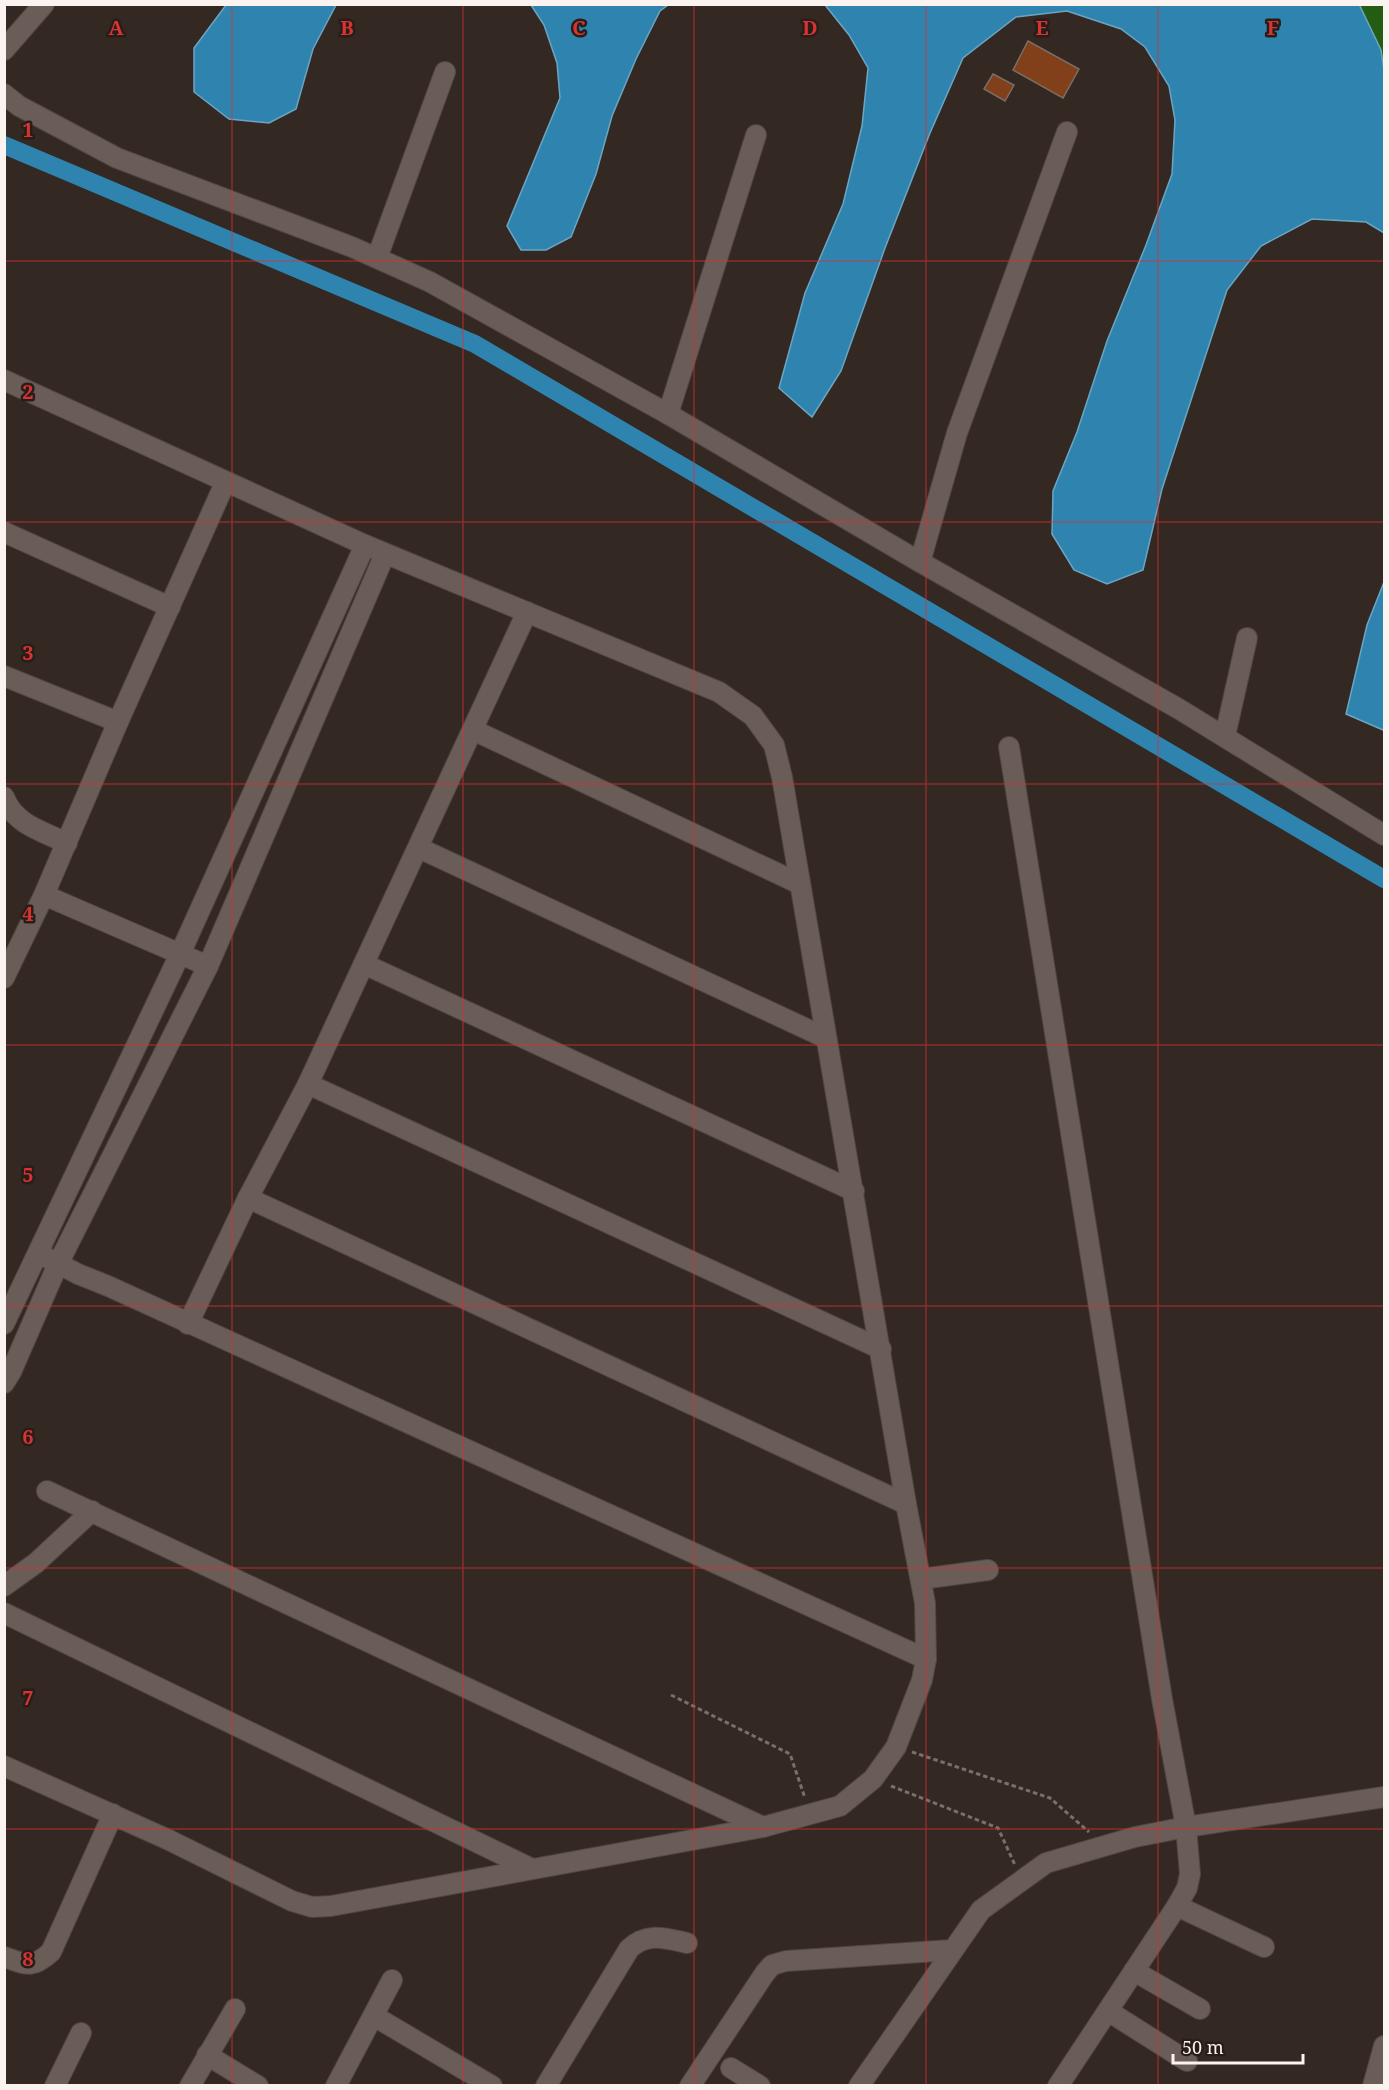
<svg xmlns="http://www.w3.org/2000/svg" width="1389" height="2090" viewBox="0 0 1389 2090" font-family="'Noto Serif',serif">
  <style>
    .green { fill: #255c13 }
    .water { fill: #2f84af; stroke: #6ca5c2; stroke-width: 1.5 }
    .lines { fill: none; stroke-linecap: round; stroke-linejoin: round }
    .canal { stroke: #2f84af; stroke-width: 18 }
    .building { fill: #814019; stroke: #7a6d67; stroke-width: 1.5 }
    .minor-casing { stroke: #504642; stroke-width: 22 }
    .path { stroke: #7a706b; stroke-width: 3; stroke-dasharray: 4.5 3; stroke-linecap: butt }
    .minor { stroke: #6a5d57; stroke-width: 20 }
    .grid { fill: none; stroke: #d83232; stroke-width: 1.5; stroke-opacity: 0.55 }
    .grid-label { font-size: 20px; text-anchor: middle; font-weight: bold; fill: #d83232; stroke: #281e19; stroke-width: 5; stroke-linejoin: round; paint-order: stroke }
  </style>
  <rect width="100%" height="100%" fill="#332822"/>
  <!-- green -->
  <path class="green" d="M1359,5H1384V70L1381,50Z"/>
  <!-- water -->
  <g class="water">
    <path d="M1359,4L1381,50L1384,70V233L1366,222L1312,219L1261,246L1227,290L1162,489L1143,570L1107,584L1074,570L1052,534L1053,491L1077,432L1107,341L1146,245L1172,174L1175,120L1169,86L1145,47L1121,29L1067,11L1016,17L963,58L930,133L885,248L841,371L812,417L779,388L805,293L843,204L862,126L868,68L849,35L825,5Z"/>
    <path d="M226,5H336L313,49L296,109L269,123L229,119L194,92V48Z"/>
    <path d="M531,5H668L660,11L636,59L612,116L596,174L571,237L546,250H521L507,226L560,98L557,63L544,25Z"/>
    <path d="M1384,582V728L1383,730L1346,714L1367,625Z"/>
  </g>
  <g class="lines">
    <!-- canal -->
    <path class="canal" d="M4,145L475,344L1384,879"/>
  </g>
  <!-- building -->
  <g class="building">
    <path d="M1028,41L1079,69L1063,98L1013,70Z"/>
    <path d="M993,74L1014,85L1005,101L984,89Z"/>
  </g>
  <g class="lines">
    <!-- minor casing -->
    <g class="minor-casing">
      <g id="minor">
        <path d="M4,50L44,4"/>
        <path d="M4,94L19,106L117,158L352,247L430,282L668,414L920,562L1179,709L1384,835"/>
        <path d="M377,258L445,72"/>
        <path d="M4,380L365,545L719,692L753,716L774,745L782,777L906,1504L925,1603L926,1659L922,1680L896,1747L873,1779L840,1806L763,1827L331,1906L312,1907L292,1901L169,1840L4,1766"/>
        <path d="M668,414L756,135"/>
        <path d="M4,532L170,607"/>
        <path d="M920,562L957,433L1067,132"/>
        <path d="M4,676L118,722"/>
        <path d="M473,730L800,884"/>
        <path d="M1225,736L1247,638"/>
        <path d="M1009,747L1162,1699L1186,1827L1190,1874L1187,1888L1177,1906L1058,2086"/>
        <path d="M4,797C15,825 42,831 67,843"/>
        <path d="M419,848L826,1038"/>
        <path d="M44,895L208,966"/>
        <path d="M364,964L854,1191"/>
        <path d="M4,978L44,895L118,722L225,483"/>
        <path d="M308,1084L881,1349"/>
        <path d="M248,1198L906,1504"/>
        <path d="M38,1253L78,1274L108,1286L926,1659"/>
        <path d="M4,1324L180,954L365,545"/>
        <path d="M188,1324L248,1198L308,1084L527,612"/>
        <path d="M4,1383L11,1372L58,1264L208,966L385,554"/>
        <path d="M47,1491L763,1827"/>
        <path d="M921,1579L988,1570"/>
        <path d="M4,1586L36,1563L92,1511"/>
        <path d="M4,1613L530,1868"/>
        <path d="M1177,1906L1264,1947"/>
        <path d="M4,1957C27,1965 32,1969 51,1952L113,1814"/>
        <path d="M1134,1971L1200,2009"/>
        <path d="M1108,2011L1187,2061"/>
        <path d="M374,2016L492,2086"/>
        <path d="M207,2055L258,2086"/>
        <path d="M731,2068L760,2086"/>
        <path d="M55,2086L81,2033"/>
        <path d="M190,2086L235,2009"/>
        <path d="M336,2086L392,1980"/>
        <path d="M546,2086L629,1949C647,1932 665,1938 687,1943"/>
        <path d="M690,2086L765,1973L772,1965L786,1961L952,1950"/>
        <path d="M859,2086L981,1910L1046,1863L1135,1837L1186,1827L1384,1797"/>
        <path d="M1373,2086L1384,2046"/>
      </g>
    </g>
    <!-- path -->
    <g class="path">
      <path d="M671,1695L790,1754L805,1798"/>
      <path d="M912,1752L1050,1798L1089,1832"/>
      <path d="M891,1786L998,1828L1015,1865"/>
    </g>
    <!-- minor -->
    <use href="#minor" class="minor"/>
  </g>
  <!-- grid -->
  <path class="grid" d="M232,4V2086M463,4V2086M694,4V2086M926,4V2086M1158,4V2086M4,261H1384M4,522H1384M4,784H1384M4,1045H1384M4,1306H1384M4,1568H1384M4,1829H1384"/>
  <g class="grid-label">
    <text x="116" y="35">A</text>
    <text x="347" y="35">B</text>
    <text x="579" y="35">C</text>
    <text x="810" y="35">D</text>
    <text x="1042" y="35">E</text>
    <text x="1273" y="35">F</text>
    <text x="28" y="137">1</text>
    <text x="28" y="399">2</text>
    <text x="28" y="660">3</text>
    <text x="28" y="921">4</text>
    <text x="28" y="1182">5</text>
    <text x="28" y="1444">6</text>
    <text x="28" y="1705">7</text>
    <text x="28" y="1966">8</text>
  </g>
  <!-- border -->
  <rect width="1389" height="2090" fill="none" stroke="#fbf3ef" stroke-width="12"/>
  <!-- scale -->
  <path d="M1173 2054v9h130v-9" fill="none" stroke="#fbf3ef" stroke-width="3"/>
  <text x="1182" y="2054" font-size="18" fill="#fbf3ef" stroke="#281e19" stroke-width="4.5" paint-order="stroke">50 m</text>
</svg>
